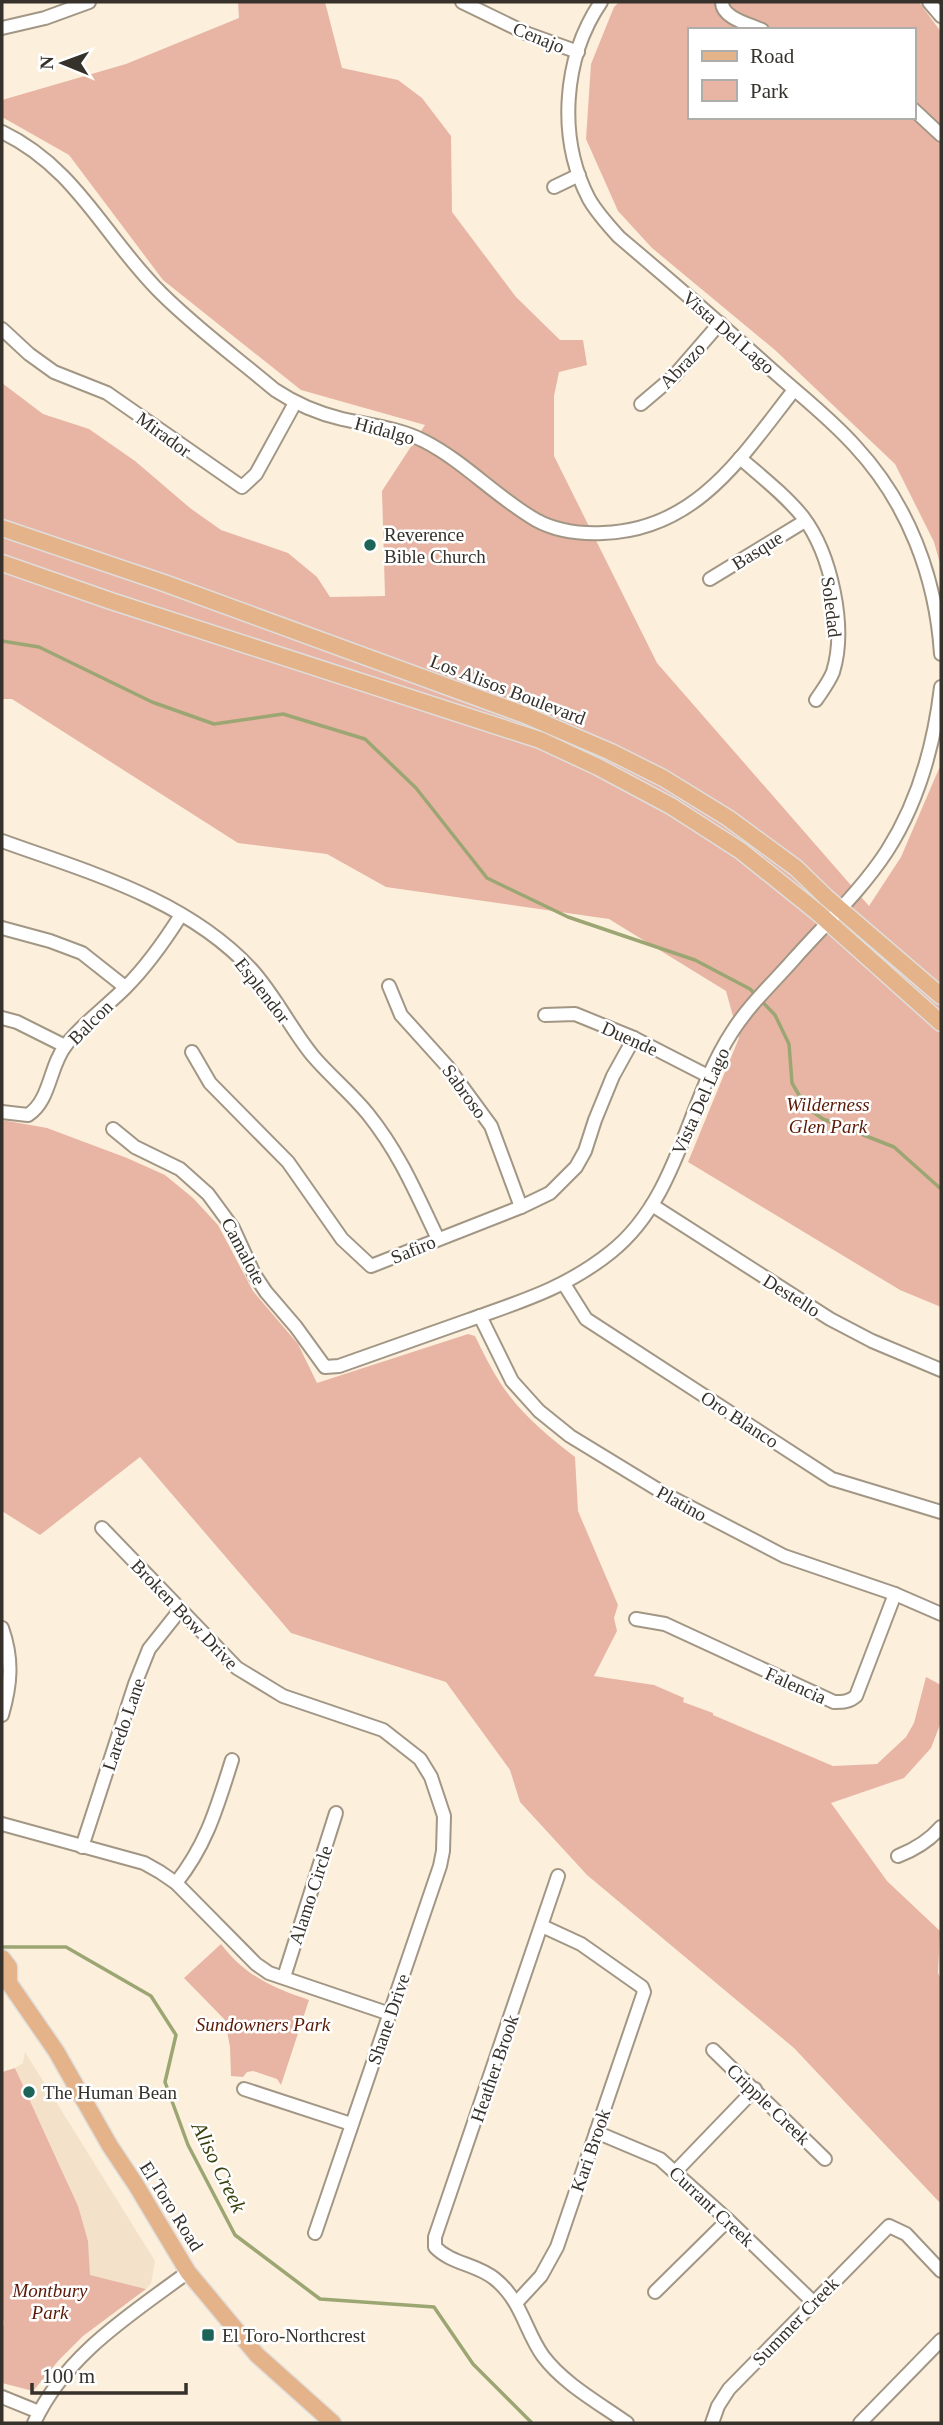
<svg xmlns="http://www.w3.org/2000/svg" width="943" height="2425" viewBox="0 0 943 2425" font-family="Georgia,serif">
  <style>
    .built { fill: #f3e2c9 }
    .green { fill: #e8b5a5; fill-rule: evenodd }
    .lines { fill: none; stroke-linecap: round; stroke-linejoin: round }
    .stream { stroke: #9ca673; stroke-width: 3.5 }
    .minor-casing { stroke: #a29685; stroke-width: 16 }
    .major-casing { stroke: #dfdedd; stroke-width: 19 }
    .minor { stroke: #fff; stroke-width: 12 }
    .major { stroke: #e4b389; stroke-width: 16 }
    .poi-dot { fill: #1c6358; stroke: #fff; stroke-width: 2.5 }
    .labels { text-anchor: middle; stroke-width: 5; stroke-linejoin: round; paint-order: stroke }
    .street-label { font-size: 19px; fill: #36312a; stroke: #fff }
    .poi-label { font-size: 19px; fill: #36312a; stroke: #fff; text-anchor: start }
    .park-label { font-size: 19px; font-style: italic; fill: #5a1a05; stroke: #fff }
    .water-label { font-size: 21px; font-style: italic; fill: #38400b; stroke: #fff }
  </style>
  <rect width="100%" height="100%" fill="#fcefdc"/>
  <!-- built -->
  <path class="built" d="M25,2052L155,2261L151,2283L146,2289L89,2275L88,2241L66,2179L15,2068L23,2063Z"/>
  <!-- green -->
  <g class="green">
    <path d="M238,2H325L342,68L398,80L422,98L451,136L452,212L516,297L560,340H583L587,365L559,372L554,396V456L657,663L869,906L901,857L941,764V1307L900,1290L688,1162L739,1038L726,991L609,919L386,887L327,854L238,843L12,699H2V383L43,414L89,429L135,461L190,508L221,530L288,553L317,577L330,597L385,596L382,491L425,425L301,390L163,280L69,155L2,117V100L126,64L239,18Z"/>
    <path d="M619,2H919L941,32V567L934,542L895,464L775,350L652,248L618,211L586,139L591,64L614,7ZM689,30H913V117H689Z"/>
    <path d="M2,1120L47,1128L127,1158L165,1175L193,1198L218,1225L253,1291L298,1344L317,1383L468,1334L475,1336C483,1352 491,1369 501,1384C520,1413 548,1436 575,1457L578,1511L618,1605L614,1618L617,1631L594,1676L654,1685L684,1698L683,1702L713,1713V1715L833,1766L877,1764L906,1737L914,1723L926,1677L941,1685V1722L931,1748L904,1778L831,1803L887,1881L940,1931L938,1973L941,1980V2204L794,2048L587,1875L520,1802L510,1770L446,1682L291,1633L140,1457L40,1535L2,1511Z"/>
    <path d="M221,1944C244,1975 273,1988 309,2000L281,2085L277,2079L253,2071L247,2072L243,2077L231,2076L230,2047L225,2020L184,1978Z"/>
    <path d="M15,2068L78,2206L88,2241L90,2275L146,2289L83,2336L59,2360L33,2391L2,2383V2332L4,2321L2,2320V2072Z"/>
  </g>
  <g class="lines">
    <!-- stream -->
    <g class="stream">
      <path d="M2,641L39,647L152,702L214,724L283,714L365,739L416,788L487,878L568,917L695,960L750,989L775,1015L789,1044L792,1083L806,1107L823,1119L894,1147L941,1189"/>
      <path d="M2,1947H66L151,1996L176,2035L165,2082L188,2145L235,2235L320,2299L434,2307L473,2364L532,2423"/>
    </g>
    <!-- minor casing -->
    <g class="minor-casing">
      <g id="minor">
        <path d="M462,2L528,34L578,52"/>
        <path d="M601,2C563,58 557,138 589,199C597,213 608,225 619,237C671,281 722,325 772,370C800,395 830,418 855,446C908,503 936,577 941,654"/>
        <path d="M722,2C722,18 749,24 762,30"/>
        <path d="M929,2L941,16"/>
        <path d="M2,28L45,18L89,2"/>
        <path d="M913,109L941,135"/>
        <path d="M2,132C77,168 105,238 161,293C196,328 237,358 275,390C296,404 317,413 342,419C369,425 399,428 424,441C465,462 496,497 536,520C556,531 581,534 603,533C697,530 742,456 794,390"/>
        <path d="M554,187L579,175"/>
        <path d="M2,329L29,354L54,372L107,393L242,487L256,474L295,403"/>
        <path d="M641,404L674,376L720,323"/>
        <path d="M740,458C762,477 785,495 803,517C831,554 847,627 833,672C829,682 822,691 816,700"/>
        <path d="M710,579L805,521"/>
        <path d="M2,841C88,872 186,899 251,969C275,995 290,1028 313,1056C330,1076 351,1093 368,1114C400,1154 416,1193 438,1239"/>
        <path d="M2,928L50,941L82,953L125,987"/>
        <path d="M389,986L401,1015L447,1066L491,1126L521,1207"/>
        <path d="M545,1015L575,1014L634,1038L710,1077"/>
        <path d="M2,1018L17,1022L65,1046"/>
        <path d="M192,1052L210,1083L288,1162L342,1239L371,1266L521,1207L550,1193L576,1167L585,1151L595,1120L613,1076L634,1038"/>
        <path d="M2,1112L28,1115C51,1100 49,1066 66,1045C82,1024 106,1007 125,988C147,966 164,942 181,915"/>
        <path d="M113,1129L135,1147L180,1169L208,1194L233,1228L254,1274L266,1292L296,1327L325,1367L339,1366C382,1351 425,1336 469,1320C522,1301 566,1288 611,1252C679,1198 687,1101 732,1032C749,1005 773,983 794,959C825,924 861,891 887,851C919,801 934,746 941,687"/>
        <path d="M652,1205L830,1319L872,1341L941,1370"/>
        <path d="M564,1284L586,1319L832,1479L941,1512"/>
        <path d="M480,1316L512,1381L539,1411L570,1436L665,1494L784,1556L895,1594L941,1614"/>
        <path d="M102,1528L237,1668L283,1696L383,1730L420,1759L431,1777L444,1816L443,1851L440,1866L315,2233"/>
        <path d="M636,1619L665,1624L834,1702C843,1702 849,1702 856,1696L895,1594"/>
        <path d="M2,1628C13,1659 11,1684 2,1715"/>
        <path d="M2,1824L144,1863L160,1872L176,1883L256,1964L269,1973L390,2014"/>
        <path d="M82,1847L135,1684L149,1649L180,1610"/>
        <path d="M898,1856C916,1849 929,1841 941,1827"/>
        <path d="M558,1876L435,2237V2247C451,2264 477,2264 495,2279C522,2301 525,2331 543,2356C564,2384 599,2403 627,2423"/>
        <path d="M176,1883C207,1844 217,1807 232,1760"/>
        <path d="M284,1977L336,1813"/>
        <path d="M713,2050L825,2159"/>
        <path d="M244,2089L351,2124"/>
        <path d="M596,2132L660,2159L728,2220L813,2302"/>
        <path d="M676,2171L755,2089"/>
        <path d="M655,2292L728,2220"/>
        <path d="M516,2303L541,2276L557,2247L644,1992L642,1987L581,1944L542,1926"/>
        <path d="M2,2397L39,2412"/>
        <path d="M34,2423C65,2355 130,2315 188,2272"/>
        <path d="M712,2423L718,2406L729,2389L889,2226L906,2234L941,2271"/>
        <path d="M860,2423L941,2340"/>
      </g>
    </g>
    <!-- major casing -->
    <g class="major-casing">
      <g id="major">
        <path d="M2,528L164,583L525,715L611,752L663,778L728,818L796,868L827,898L941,996"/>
        <path d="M2,563L111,601L540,740L598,767L671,806L741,851L817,912L941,1023"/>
        <path d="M2,1958L9,1967V1983L56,2051L110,2146L136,2185L188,2272L257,2355L333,2423"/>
      </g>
    </g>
    <!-- minor -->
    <use href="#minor" class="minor"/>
    <!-- major -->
    <use href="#major" class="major"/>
  </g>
  <!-- markers -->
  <g class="poi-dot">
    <circle cx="370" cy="545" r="7"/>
    <circle cx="29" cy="2092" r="7"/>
    <rect x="201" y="2328" width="14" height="14" rx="3.5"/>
  </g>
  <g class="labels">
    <!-- street labels -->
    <g class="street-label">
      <text transform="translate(539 37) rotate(22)" y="7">Cenajo</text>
      <text transform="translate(729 332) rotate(41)" y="7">Vista Del Lago</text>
      <text transform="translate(682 365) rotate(-46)" y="7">Abrazo</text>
      <text transform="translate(385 430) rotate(15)" y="7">Hidalgo</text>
      <text transform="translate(164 434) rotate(36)" y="7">Mirador</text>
      <text transform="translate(757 550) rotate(-32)" y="7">Basque</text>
      <text transform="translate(832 607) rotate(83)" y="7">Soledad</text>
      <text transform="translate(508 689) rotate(21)" y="7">Los Alisos Boulevard</text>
      <text transform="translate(263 990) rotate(52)" y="7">Esplendor</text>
      <text transform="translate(90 1022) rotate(-45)" y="7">Balcon</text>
      <text transform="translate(630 1038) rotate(24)" y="7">Duende</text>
      <text transform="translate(465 1091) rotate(54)" y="7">Sabroso</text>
      <text transform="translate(700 1101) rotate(-66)" y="7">Vista Del Lago</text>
      <text transform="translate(413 1249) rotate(-22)" y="7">Safiro</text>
      <text transform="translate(244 1251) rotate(62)" y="7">Camalote</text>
      <text transform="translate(792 1295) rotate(32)" y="7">Destello</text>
      <text transform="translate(740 1419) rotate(33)" y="7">Oro Blanco</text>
      <text transform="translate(682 1503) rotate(29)" y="7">Platino</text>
      <text transform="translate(185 1614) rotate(46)" y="7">Broken Bow Drive</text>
      <text transform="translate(796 1685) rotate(24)" y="7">Falencia</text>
      <text transform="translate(123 1724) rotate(-71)" y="7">Laredo Lane</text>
      <text transform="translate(310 1895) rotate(-72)" y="7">Alamo Circle</text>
      <text transform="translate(388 2019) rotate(-71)" y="7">Shane Drive</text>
      <text transform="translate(494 2068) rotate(-71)" y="7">Heather Brook</text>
      <text transform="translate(769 2104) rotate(44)" y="7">Cripple Creek</text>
      <text transform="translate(590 2150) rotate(-71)" y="7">Kari Brook</text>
      <text transform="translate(172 2206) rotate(58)" y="7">El Toro Road</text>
      <text transform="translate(712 2206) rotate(43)" y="7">Currant Creek</text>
      <text transform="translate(795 2321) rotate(-46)" y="7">Summer Creek</text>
    </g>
    <!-- poi labels -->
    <g class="poi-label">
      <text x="384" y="541">Reverence<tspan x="384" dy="22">Bible Church</tspan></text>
      <text x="43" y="2099">The Human Bean</text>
      <text x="222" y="2342">El Toro-Northcrest</text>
    </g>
    <!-- park labels -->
    <g class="park-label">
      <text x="828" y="1111">Wilderness<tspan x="828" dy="22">Glen Park</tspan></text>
      <text x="263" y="2031">Sundowners Park</text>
      <text x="50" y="2297">Montbury<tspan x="50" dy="22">Park</tspan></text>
    </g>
    <!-- water labels -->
    <g class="water-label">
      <text transform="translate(219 2167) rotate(64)" y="7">Aliso Creek</text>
    </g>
  </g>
  <!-- border -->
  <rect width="943" height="2425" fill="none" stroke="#36312a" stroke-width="7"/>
  <!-- legend -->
  <rect x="688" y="28" width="228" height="91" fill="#ffffff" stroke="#afadaa" stroke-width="2"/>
  <rect x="702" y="51" width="35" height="10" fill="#e4b389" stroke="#afadaa" stroke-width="2"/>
  <text x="750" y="63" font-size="21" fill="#36312a">Road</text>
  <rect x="702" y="80" width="35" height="21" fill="#e8b5a5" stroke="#afadaa" stroke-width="2"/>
  <text x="750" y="98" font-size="21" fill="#36312a">Park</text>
  <!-- north arrow -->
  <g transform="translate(63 63) rotate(271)" stroke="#ffffff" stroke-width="5" paint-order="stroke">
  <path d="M0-5L12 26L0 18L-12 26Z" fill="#36312a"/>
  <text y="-10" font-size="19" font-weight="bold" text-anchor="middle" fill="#36312a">N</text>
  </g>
  <!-- scale -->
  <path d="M32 2383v10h154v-10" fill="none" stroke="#36312a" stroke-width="3.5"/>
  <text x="42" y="2383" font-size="21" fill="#36312a" stroke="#ffffff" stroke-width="5" paint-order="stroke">100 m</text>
</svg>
